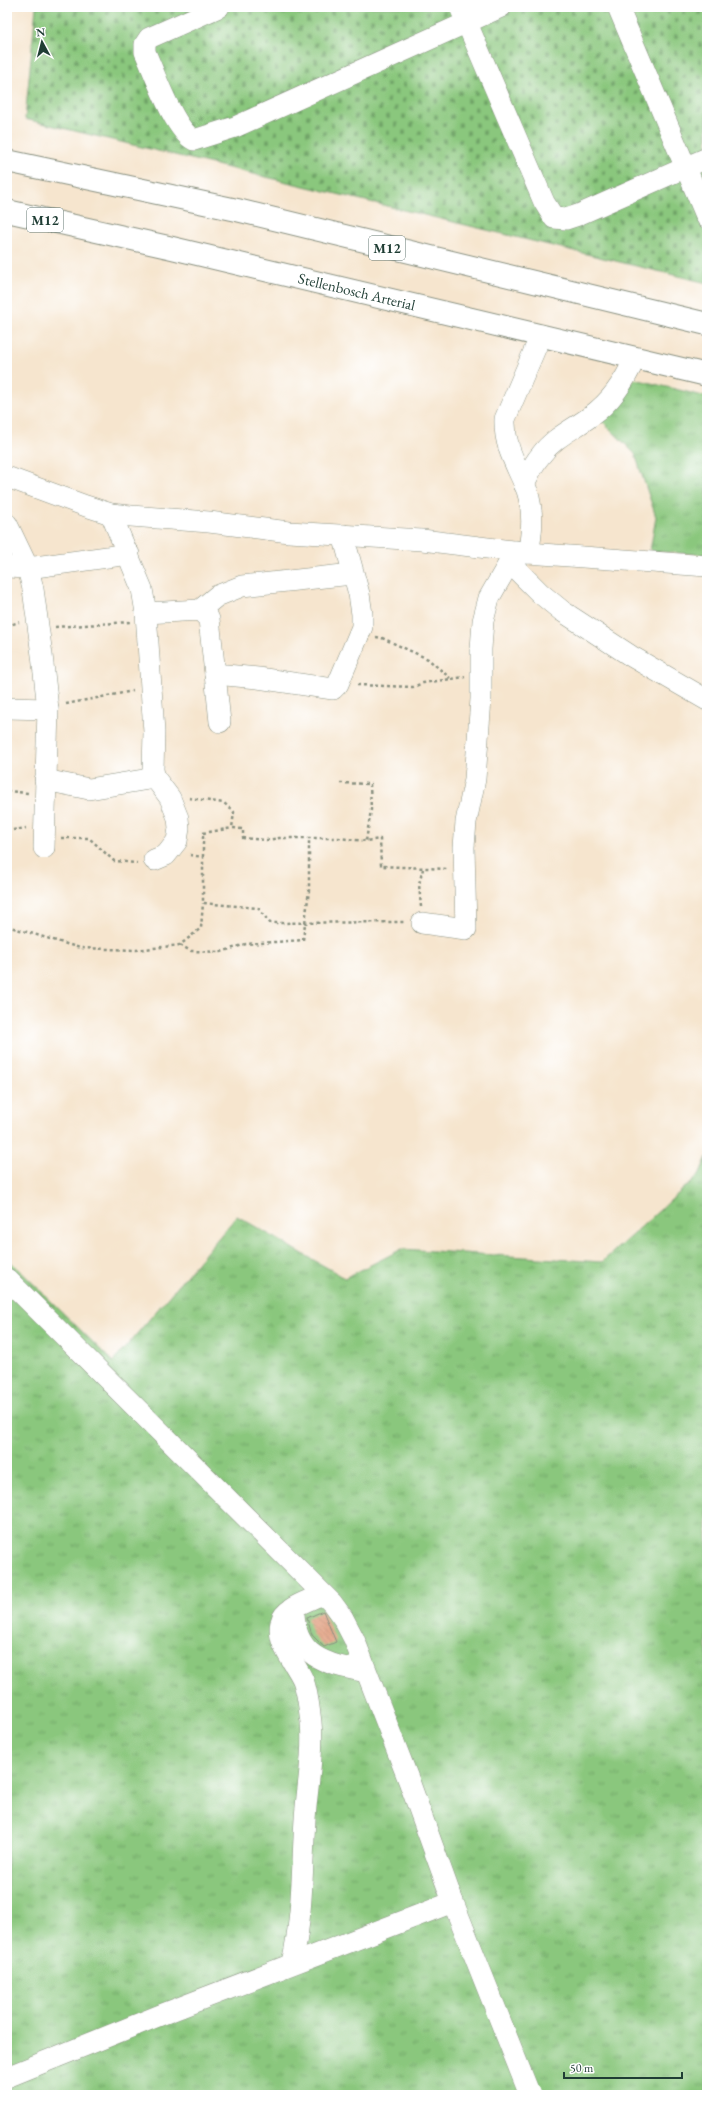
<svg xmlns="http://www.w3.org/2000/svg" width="714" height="2102" viewBox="0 0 714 2102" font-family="'EB Garamond',serif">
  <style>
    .grass { fill: url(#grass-tufts); stroke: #548258 }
    .cemetery { fill: url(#cemetery-stones); stroke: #548258 }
    .building { fill: url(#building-back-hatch) }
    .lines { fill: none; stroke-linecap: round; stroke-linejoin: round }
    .minor-casing { stroke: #8a9181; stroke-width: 22 }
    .major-casing { stroke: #8a9181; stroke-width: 24 }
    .path { stroke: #8a9181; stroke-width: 2.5; stroke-dasharray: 3 3; stroke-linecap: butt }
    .minor { stroke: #fff; stroke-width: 21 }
    .major { stroke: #fff; stroke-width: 22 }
    .labels { text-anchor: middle; stroke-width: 3; stroke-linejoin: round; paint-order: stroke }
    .shield { fill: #fff; stroke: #627771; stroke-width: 1 }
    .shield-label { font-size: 14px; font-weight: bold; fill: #1f3d34 }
    .street-label { font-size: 15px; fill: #1f3d34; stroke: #fff }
  </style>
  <defs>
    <pattern id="grass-tufts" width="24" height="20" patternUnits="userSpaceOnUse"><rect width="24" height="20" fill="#8ac77d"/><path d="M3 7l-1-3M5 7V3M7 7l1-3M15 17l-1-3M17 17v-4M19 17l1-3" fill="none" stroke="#70a367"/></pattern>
    <pattern id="cemetery-stones" width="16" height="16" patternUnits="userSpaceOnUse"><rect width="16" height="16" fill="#8ac77d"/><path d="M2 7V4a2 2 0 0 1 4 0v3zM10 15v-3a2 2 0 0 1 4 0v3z" fill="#70a367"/></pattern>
    <pattern id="building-back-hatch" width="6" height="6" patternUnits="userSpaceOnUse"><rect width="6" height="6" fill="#e2a081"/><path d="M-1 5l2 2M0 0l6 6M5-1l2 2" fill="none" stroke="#b7846a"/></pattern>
  </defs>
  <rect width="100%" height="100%" fill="#fff"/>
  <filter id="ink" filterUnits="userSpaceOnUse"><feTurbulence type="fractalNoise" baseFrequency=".025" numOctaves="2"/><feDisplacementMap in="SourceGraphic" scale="8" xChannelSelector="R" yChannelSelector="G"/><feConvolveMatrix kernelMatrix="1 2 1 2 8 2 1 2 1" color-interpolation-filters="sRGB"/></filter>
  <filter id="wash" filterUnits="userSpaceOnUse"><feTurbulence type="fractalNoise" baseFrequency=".012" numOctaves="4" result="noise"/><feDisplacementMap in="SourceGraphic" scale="16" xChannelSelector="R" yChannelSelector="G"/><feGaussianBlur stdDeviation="0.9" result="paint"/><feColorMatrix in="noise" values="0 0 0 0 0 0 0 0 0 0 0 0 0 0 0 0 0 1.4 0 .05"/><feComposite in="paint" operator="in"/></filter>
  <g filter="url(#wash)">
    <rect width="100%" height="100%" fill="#f6e5ce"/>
    <!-- grass -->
    <g class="grass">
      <path d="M635,379L707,397V555L650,551L656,517L635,454L598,417Z"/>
      <path d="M707,1157V2095H7V1258L113,1362L237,1216L345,1278L402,1249L602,1262L699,1175Z"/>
    </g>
    <!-- cemetery -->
    <path class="cemetery" d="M36,7H707V283L25,119Z"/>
    <g id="blocks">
      <!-- building -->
      <path class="building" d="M323,1611L336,1642L324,1647L312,1635L307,1618Z"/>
    </g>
  </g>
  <g filter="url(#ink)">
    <use href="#blocks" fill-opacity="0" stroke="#8a9181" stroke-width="1"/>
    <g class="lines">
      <!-- minor casing -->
      <g class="minor-casing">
        <g id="minor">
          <path d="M219,7L149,38L145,44V52C155,74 174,130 194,140L235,127L501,7"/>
          <path d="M460,7L544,202L554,218L566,219L578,215L707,158"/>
          <path d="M618,7L707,218"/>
          <path d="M7,477L86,506L111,514L131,516L209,522L289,532L422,540L528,553L707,566"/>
          <path d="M524,484C529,474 533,464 541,455C554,437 574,429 591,416C612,401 625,381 635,358"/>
          <path d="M111,514L142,589L146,613L154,732L153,770L155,778L170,798L178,818L179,828L177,841L166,855L154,860"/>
          <path d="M7,524L28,568L33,589L42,655L48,709L44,848"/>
          <path d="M528,553C533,530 534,505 524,483C514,461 504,444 505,419L541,335"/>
          <path d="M509,562L540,593L562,611L631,656L707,700"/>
          <path d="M7,567L28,568L129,554"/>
          <path d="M200,610L217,596L242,586L352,574"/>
          <path d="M146,613L200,610L209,619L215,674L258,678L333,689L338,684L362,627V614L359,594L343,535"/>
          <path d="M215,674L220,722"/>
          <path d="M7,708L48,709"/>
          <path d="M45,780L89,789L155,778"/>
          <path d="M422,923L466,929L464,847L466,822L475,779L481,699V649L483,621L489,598L516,551"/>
          <path d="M7,1279L332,1603L343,1618L354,1639L409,1781L453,1902L163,2014L7,2077"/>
          <path d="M294,1608C293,1657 325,1664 366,1672"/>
          <path d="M453,1902L530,2095"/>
          <path d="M292,1963C303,1916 302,1867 305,1819C307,1787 314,1754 311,1722C309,1708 308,1693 303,1680C295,1662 276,1644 281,1622C284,1607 310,1601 322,1594"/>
        </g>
      </g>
      <!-- major casing -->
      <g class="major-casing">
        <g id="major">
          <path d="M7,161L237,210L707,324"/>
          <path id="s1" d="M7,211L168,247L707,375"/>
        </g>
      </g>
      <!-- path -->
      <g class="path">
        <path d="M7,626L19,622"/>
        <path d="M55,627L130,622"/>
        <path d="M376,637L382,638L428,659L450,678"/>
        <path d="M357,685L413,687L423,683L465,677"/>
        <path d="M66,704L133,691"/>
        <path d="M340,783L370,784L371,810L366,841"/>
        <path d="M7,791L28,793"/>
        <path d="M189,798L224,803L234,812L232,828L243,829V838L267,840L279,838H338L366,841L380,839L381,866L448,869"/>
        <path d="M7,831L26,828"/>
        <path d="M61,838H89L114,861L137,863"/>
        <path d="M190,855L203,857V903L258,908L270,923L405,922"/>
        <path d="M203,857V833L232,828"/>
        <path d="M421,907L419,884L423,869"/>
        <path d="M7,926L80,948L136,950L180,945L201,928L203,903"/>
        <path d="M180,945L191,951L221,952L246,944L303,940L309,890V839"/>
      </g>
      <!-- minor -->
      <use href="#minor" class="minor"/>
      <!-- major -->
      <use href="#major" class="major"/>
    </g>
  </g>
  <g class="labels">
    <!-- shield labels -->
    <g class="shield">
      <rect x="27" y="208" width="36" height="24" rx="3"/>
      <rect x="369" y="236" width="36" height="24" rx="3"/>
    </g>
    <g class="shield-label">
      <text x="45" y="225">M12</text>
      <text x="387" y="253">M12</text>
    </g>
    <!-- street labels -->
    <g class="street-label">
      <text dy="5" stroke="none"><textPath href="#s1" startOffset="359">Stellenbosch Arterial</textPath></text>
    </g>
  </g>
  <!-- margin -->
  <rect width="714" height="2102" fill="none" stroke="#fff" stroke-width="24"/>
  <!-- north arrow -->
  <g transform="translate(42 42) rotate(353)" stroke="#ffffff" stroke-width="3" paint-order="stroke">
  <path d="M0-3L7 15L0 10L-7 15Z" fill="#1f3d34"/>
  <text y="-6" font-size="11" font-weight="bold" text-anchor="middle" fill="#1f3d34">N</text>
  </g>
  <!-- scale -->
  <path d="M564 2072v6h118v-6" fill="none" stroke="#1f3d34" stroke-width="2"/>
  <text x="570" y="2072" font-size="12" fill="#1f3d34" stroke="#ffffff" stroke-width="3" paint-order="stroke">50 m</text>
</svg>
